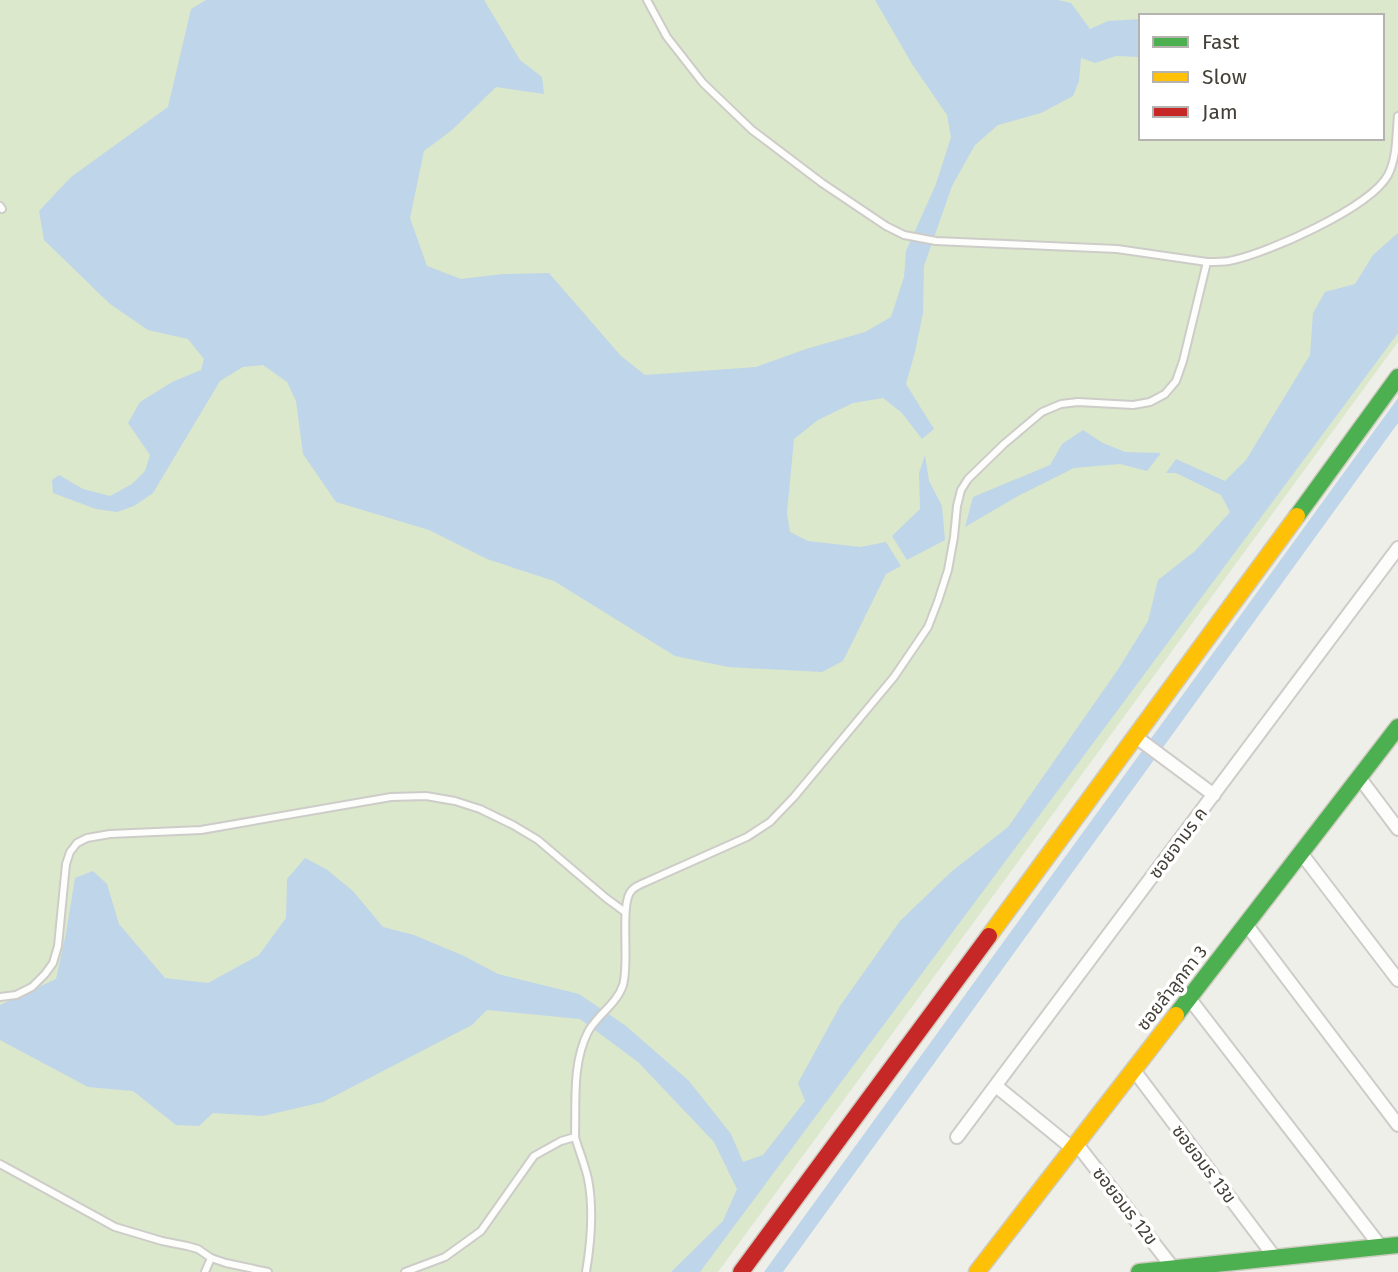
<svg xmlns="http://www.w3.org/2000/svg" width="1398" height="1272" viewBox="0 0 1398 1272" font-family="'Fira Sans','Noto Sans Thai',sans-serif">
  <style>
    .green { fill: #dbe8cc; fill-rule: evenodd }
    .water { fill: #bfd5e9 }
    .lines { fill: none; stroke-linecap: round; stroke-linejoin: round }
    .lane-casing { stroke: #cdccc8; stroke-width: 10 }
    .street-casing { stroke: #cdccc8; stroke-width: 16 }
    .fast-casing { stroke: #ceccc1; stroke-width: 19 }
    .slow-casing { stroke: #ceccc1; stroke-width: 19 }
    .jam-casing { stroke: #ceccc1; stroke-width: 19 }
    .lane { stroke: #fdfdfc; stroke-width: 6 }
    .street { stroke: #fdfdfc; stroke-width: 12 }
    .fast { stroke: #4caf50; stroke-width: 16 }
    .slow { stroke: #ffc107; stroke-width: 16 }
    .jam { stroke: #c62828; stroke-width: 16 }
    .labels { text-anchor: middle; stroke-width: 7; stroke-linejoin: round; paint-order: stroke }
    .street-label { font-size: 18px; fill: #444037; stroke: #fff }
  </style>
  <rect width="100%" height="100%" fill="#efefea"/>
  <!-- green -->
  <path class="green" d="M0,0H1398V342L718,1272H0ZM1141,16H1382V138H1141Z"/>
  <!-- water -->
  <g class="water">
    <path d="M206,0H484L520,60L542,77L544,94L496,87L452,130L424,151L410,218L427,266L461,279L503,274L549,273L621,356L645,375L756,367L806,349L865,332L891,317L904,277L906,251L936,184L951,137L947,115L912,64L875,0H1058L1071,3L1090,29L1108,21L1141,19V57L1116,56L1095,63L1081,58L1079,81L1073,96L1041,113L998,125L975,145L952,186L924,266L923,313L915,352L906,384L934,429L922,439L902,413L883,398L853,403L818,420L794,439L787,513L790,532L808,541L860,547L886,542L901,566L886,574L843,661L822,672L728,667L675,656L554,581L487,559L429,530L336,502L303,454L296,401L287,382L263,365L243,367L220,381L153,493L134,506L117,512L96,509L53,493L52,480L59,475L83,489L110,496L132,484L145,471L150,455L128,423L140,402L172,382L201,370L204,359L188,339L148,330L110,304L44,240L39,211L71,177L168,107L191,9Z"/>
    <path d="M1398,233V333L700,1272H671L723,1221L737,1189L714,1142L638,1062L580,1019L487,1010L472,1025L323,1102L263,1116L213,1113L199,1126L176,1125L133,1091L88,1087L0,1040V1005L56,979L66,933L75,878L93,871L107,884L119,924L165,978L208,983L259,955L286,918L287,879L305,858L326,869L353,891L383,927L414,935L464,956L498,974L579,994L626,1026L689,1081L731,1134L743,1162L763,1155L805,1101L798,1083L840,1006L900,921L951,872L1008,827L1119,668L1148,621L1158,580L1195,551L1230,512L1221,495L1176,473H1166L1176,459L1225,481L1246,460L1310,355L1313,313L1325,292L1355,284L1373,255Z"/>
    <path d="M1398,398V423L783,1272H764Z"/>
    <path d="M1083,430L1103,443L1125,452L1161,453L1147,471L1120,464L1074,468L1018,496L965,527L973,497L1050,465L1062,444Z"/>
    <path d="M925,455L929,481L942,506L945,540L907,560L892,536L920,509L919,473Z"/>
  </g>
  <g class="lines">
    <!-- lane casing -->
    <g class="lane-casing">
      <g id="lane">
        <path d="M647,0L667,37L703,83L752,130L822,183L886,226L904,235L936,241L1117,249L1207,262"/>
        <path d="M0,206L2,209"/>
        <path d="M0,997L16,995L32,987L45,974L53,963L58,946L66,864L70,852L77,843L87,838L110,834L201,830L391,797L426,796L455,801L480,809L513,825L538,840L606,898L625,912"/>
        <path d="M575,1137C579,1151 585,1165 588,1179C594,1210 591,1242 586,1272"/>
        <path d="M0,1164L115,1227L162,1241L187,1246L198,1249L211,1258L205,1272"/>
        <path d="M211,1258L226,1263L268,1272"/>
        <path d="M405,1272L445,1257L481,1231L534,1156L561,1141L575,1137C576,1103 572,1063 588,1032C596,1016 617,1004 623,985C630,963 619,902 632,890C635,887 641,884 646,882L747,837L770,822L794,797L894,677L928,627L938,601L948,570L954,537L957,506L961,490L968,479L1004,444L1042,412L1061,404L1078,402L1133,405L1150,402L1165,394L1176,381L1183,361L1207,262C1214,262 1222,262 1229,261C1266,254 1370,208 1388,175C1397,158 1396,135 1398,116"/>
      </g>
    </g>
    <!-- street casing -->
    <g class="street-casing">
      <g id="street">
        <path d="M1136,737L1214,795"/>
        <path d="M1359,777L1398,829"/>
        <path d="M1301,853L1398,980"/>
        <path d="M1246,924L1398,1125"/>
        <path d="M1189,998L1381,1247"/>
        <path d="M1133,1069L1276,1259"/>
        <path d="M996,1086L1072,1148"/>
        <path d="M957,1137L1398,548"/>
        <path d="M1076,1143L1173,1268"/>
      </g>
    </g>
    <!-- fast casing -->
    <g class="fast-casing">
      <g id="fast">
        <path d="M1297,516L1398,377"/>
        <path d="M1176,1015L1398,727"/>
        <path d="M1139,1272L1398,1245"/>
      </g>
    </g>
    <!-- slow casing -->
    <g class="slow-casing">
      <g id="slow">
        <path d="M989,936L1297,516"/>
        <path d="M977,1272L1176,1015"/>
      </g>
    </g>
    <!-- jam casing -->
    <g class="jam-casing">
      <path id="jam" d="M741,1272L989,936"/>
    </g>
    <!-- lane -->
    <use href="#lane" class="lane"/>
    <!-- street -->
    <use href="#street" class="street"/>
    <!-- fast -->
    <use href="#fast" class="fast"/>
    <!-- slow -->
    <use href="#slow" class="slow"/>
    <!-- jam -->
    <use href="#jam" class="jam"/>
  </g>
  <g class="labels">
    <!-- street labels -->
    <g class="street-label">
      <text transform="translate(1178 843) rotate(-53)" y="6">ซอยจามร ค</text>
      <text transform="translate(1172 988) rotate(-52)" y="6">ซอยลำลูกกา 3</text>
      <text transform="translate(1204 1164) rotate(53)" y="6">ซอยอมร 13ข</text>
      <text transform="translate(1125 1206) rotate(52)" y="6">ซอยอมร 12ข</text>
    </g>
  </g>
  <!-- legend -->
  <rect x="1139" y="14" width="245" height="126" fill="#ffffff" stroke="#b4b3af" stroke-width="2"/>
  <rect x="1153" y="37" width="35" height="10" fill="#4caf50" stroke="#b4b3af" stroke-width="2"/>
  <text x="1202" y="49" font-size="21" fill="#444037">Fast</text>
  <rect x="1153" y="72" width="35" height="10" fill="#ffc107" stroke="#b4b3af" stroke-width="2"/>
  <text x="1202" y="84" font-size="21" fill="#444037">Slow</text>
  <rect x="1153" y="107" width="35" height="10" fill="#c62828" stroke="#b4b3af" stroke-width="2"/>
  <text x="1202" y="119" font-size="21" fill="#444037">Jam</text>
</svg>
